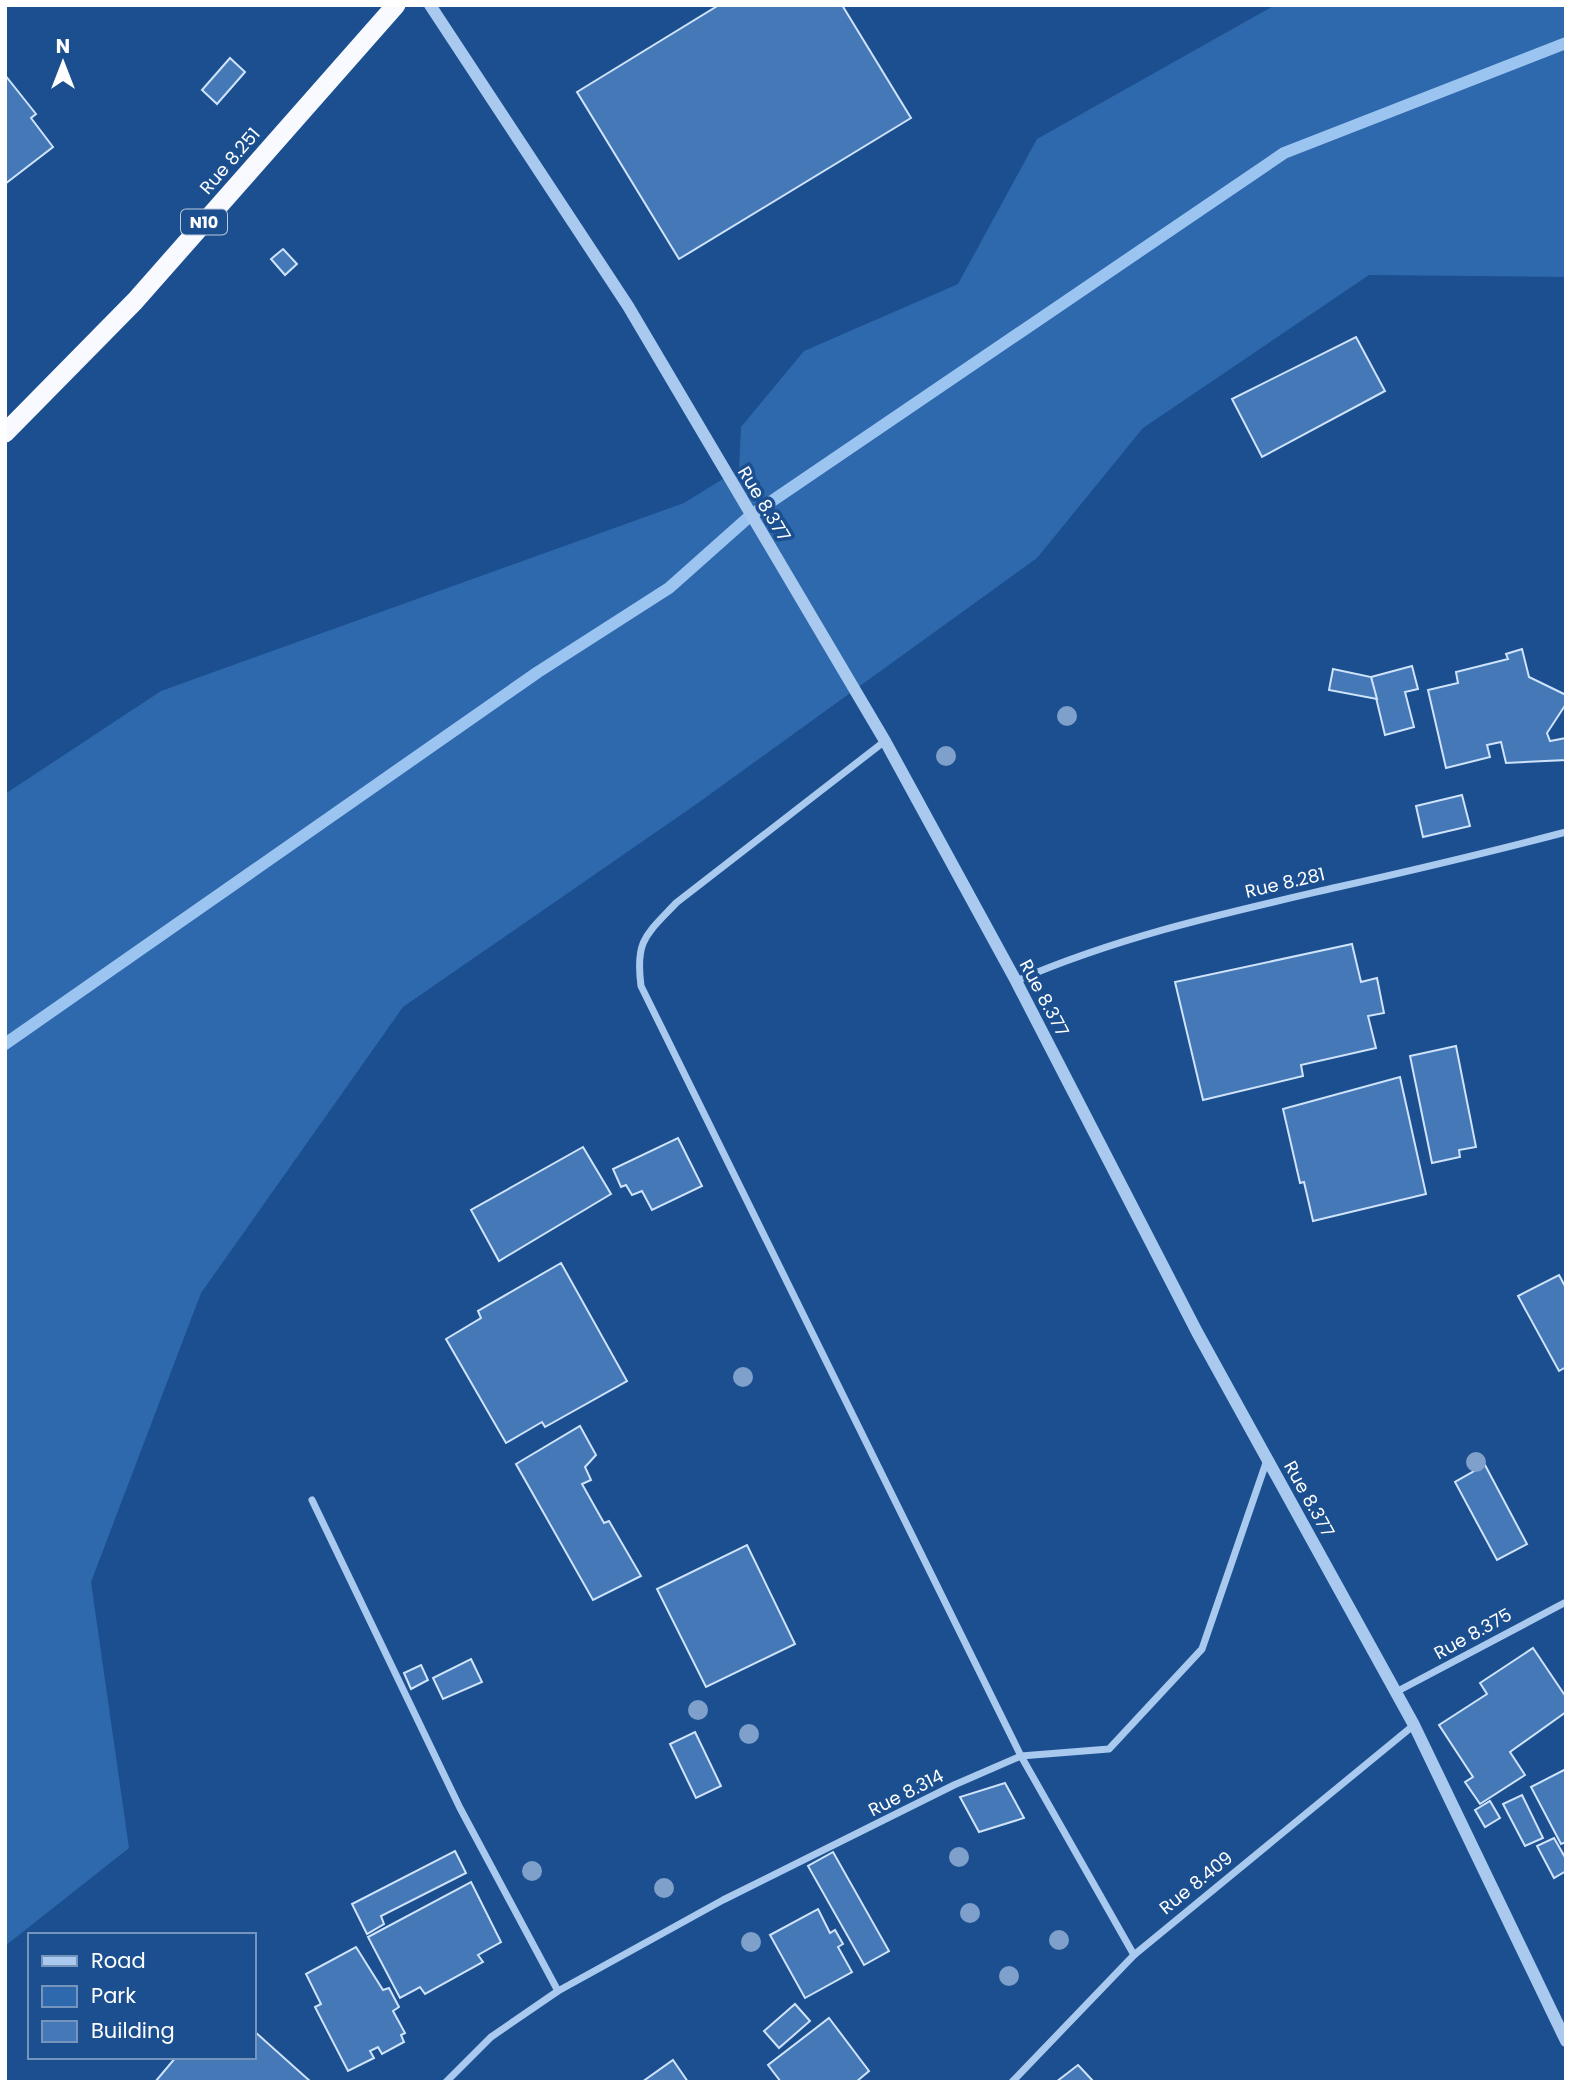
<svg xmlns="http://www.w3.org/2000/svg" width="1571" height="2087" viewBox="0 0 1571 2087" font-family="Poppins,sans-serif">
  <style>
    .green { fill: #2e69ad }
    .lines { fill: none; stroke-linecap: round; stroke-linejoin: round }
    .stream { stroke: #9cc4f0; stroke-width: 12 }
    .building { fill: #4478b7; stroke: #cfe3fa; stroke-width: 2 }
    .minor { stroke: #a9c9ee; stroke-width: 7 }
    .tertiary { stroke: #a9c9ee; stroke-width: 12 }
    .trunk { stroke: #f8faff; stroke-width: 19 }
    .tree { fill: #7ea0ca }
    .labels { text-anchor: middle; stroke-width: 7; stroke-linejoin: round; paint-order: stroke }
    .shield { fill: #1b4f8f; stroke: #bbcadd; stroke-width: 2 }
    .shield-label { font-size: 16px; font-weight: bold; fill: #fff }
    .street-label { font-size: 18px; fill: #fff; stroke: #1b4f8f }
  </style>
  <rect width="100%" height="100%" fill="#1b4f8f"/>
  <!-- green -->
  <path class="green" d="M1275,5H1566V277L1369,275L1143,428L1037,558L698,803L403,1007L201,1293L91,1582L129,1848L5,1946V794L161,691L684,503L739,469L741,427L804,351L958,284L1037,139Z"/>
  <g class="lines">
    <!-- stream -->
    <path class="stream" d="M5,1044L538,672L669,588L750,516L1284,153L1566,43"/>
  </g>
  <!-- building -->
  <g class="building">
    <path d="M719,5H842L911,118L679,259L577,92Z"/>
    <path d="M230,58L245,72L217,104L202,90Z"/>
    <path d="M5,75L36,114L31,118L53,147L5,184Z"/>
    <path d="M283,249L297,264L285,275L271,259Z"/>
    <path d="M1356,337L1385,391L1262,457L1232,399Z"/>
    <path d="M1522,649L1529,677L1566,695V704L1547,733L1550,741L1566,738V760L1506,763L1501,742L1487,745L1490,757L1446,768L1428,690L1458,683L1456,672L1508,659L1506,654Z"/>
    <path d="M1412,666L1418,689L1405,692L1414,727L1385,735L1371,677Z"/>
    <path d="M1333,669L1371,677L1377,699L1329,690Z"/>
    <path d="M1462,795L1470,826L1423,837L1416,806Z"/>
    <path d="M1352,944L1361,982L1377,978L1384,1013L1368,1016L1376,1048L1301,1065L1303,1076L1203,1100L1175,982Z"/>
    <path d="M1456,1046L1476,1147L1459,1150L1460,1157L1432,1163L1410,1056Z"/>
    <path d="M1400,1077L1426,1194L1313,1221L1304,1182L1300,1183L1283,1109Z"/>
    <path d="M678,1138L702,1186L652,1210L642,1191L632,1195L626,1185L621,1187L613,1169Z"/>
    <path d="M583,1147L611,1194L499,1261L471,1210Z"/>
    <path d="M561,1263L627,1381L545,1427L542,1422L506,1443L446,1339L481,1318L478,1311Z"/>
    <path d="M1559,1275L1566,1288V1367L1559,1371L1518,1296Z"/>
    <path d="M580,1426L596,1455L585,1467L591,1480L582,1484L604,1523L609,1521L641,1576L593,1600L516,1464Z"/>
    <path d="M1485,1465L1527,1544L1497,1560L1455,1482Z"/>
    <path d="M747,1545L795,1644L706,1687L657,1589Z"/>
    <path d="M1533,1648L1566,1697V1712L1510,1752L1525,1775L1480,1804L1465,1782L1473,1777L1439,1725L1487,1694L1480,1683Z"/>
    <path d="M471,1659L482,1682L443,1699L433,1678Z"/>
    <path d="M421,1665L428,1680L411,1689L404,1673Z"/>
    <path d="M695,1732L721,1786L696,1798L670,1744Z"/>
    <path d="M1566,1769V1842L1561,1844L1531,1787Z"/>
    <path d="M1005,1783L1024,1818L979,1832L960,1797Z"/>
    <path d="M1522,1795L1543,1838L1525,1846L1503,1804Z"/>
    <path d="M1490,1801L1500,1818L1485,1827L1475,1810Z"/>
    <path d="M1554,1838L1566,1859V1871L1554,1878L1537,1846Z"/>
    <path d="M455,1851L466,1873L381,1916L384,1924L367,1934L352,1904Z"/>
    <path d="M833,1852L889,1951L864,1965L808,1866Z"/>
    <path d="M471,1882L501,1942L478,1955L483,1962L425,1994L420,1987L400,1998L368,1937Z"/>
    <path d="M818,1909L830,1933L835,1930L843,1944L838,1947L852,1972L805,1998L770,1935Z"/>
    <path d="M356,1947L383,1990L389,1988L399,2007L393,2011L405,2033L401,2035L404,2042L382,2054L378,2047L370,2051L374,2058L348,2071L315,2007L321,2004L306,1974Z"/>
    <path d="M795,2004L810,2021L779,2048L764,2031Z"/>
    <path d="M829,2018L869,2071L856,2082H781L768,2065Z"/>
    <path d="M254,2031L311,2082H155L176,2057H254Z"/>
    <path d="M673,2060L688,2082H642Z"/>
    <path d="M1078,2065L1094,2082H1056Z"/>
  </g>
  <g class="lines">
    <!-- minor -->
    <g class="minor">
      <path d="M885,741L676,903C646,935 635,940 641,986L1021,1756L1134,1955"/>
      <path d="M1016,981C1123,935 1226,913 1338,887C1414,870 1490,852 1566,832"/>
      <path d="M312,1500L460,1808L558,1991"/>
      <path d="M1396,1692L1566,1602"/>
      <path d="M446,2082L491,2037L558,1991L723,1900L954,1785L1021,1756L1109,1749L1202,1649L1267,1460"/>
      <path d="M1012,2082L1134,1955L1414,1725"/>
    </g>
    <!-- tertiary -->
    <path class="tertiary" d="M430,5L628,306L885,741L1016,981L1197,1332L1414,1725L1566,2041"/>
    <!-- trunk -->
    <path class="trunk" d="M5,433L135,301L396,5"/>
  </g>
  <!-- trees -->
  <g class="tree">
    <circle cx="1067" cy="716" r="10"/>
    <circle cx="946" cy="756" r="10"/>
    <circle cx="743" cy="1377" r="10"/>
    <circle cx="1476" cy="1462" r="10"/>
    <circle cx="698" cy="1710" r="10"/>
    <circle cx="749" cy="1734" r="10"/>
    <circle cx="959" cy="1857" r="10"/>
    <circle cx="532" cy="1871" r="10"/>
    <circle cx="664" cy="1888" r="10"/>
    <circle cx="970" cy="1913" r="10"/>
    <circle cx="1059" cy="1940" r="10"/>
    <circle cx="751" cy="1942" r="10"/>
    <circle cx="1009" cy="1976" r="10"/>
  </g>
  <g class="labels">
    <!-- shield labels -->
    <rect class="shield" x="181" y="209.5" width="46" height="25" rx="5"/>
    <g class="shield-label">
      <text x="204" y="228">N10</text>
    </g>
    <!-- street labels -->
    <g class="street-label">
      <text transform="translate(230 161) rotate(-49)" y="6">Rue 8.251</text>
      <text transform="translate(764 504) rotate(59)" y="6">Rue 8.377</text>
      <text transform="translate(1285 883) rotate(-13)" y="6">Rue 8.281</text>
      <text transform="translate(1044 998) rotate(62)" y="6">Rue 8.377</text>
      <text transform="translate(1309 1499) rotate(61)" y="6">Rue 8.377</text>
      <text transform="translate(1473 1634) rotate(-29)" y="6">Rue 8.375</text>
      <text transform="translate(906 1793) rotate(-27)" y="6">Rue 8.314</text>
      <text transform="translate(1196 1883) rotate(-39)" y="6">Rue 8.409</text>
    </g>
  </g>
  <!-- border -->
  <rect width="1571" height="2087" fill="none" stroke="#ffffff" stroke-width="14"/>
  <!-- legend -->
  <rect x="28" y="1933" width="228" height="126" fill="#1b4f8f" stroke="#7695bc" stroke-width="2"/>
  <rect x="42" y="1956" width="35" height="10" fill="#a9c9ee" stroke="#7695bc" stroke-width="2"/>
  <text x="91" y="1968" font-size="21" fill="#ffffff">Road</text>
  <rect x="42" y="1986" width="35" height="21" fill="#2e69ad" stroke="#7695bc" stroke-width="2"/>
  <text x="91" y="2003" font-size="21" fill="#ffffff">Park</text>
  <rect x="42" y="2021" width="35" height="21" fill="#4478b7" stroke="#7695bc" stroke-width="2"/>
  <text x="91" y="2038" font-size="21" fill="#ffffff">Building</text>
  <!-- north arrow -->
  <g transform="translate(63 63)" stroke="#1b4f8f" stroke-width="5" paint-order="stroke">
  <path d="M0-5L12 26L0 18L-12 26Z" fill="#ffffff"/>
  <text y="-10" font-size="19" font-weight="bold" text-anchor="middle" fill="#ffffff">N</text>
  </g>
</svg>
